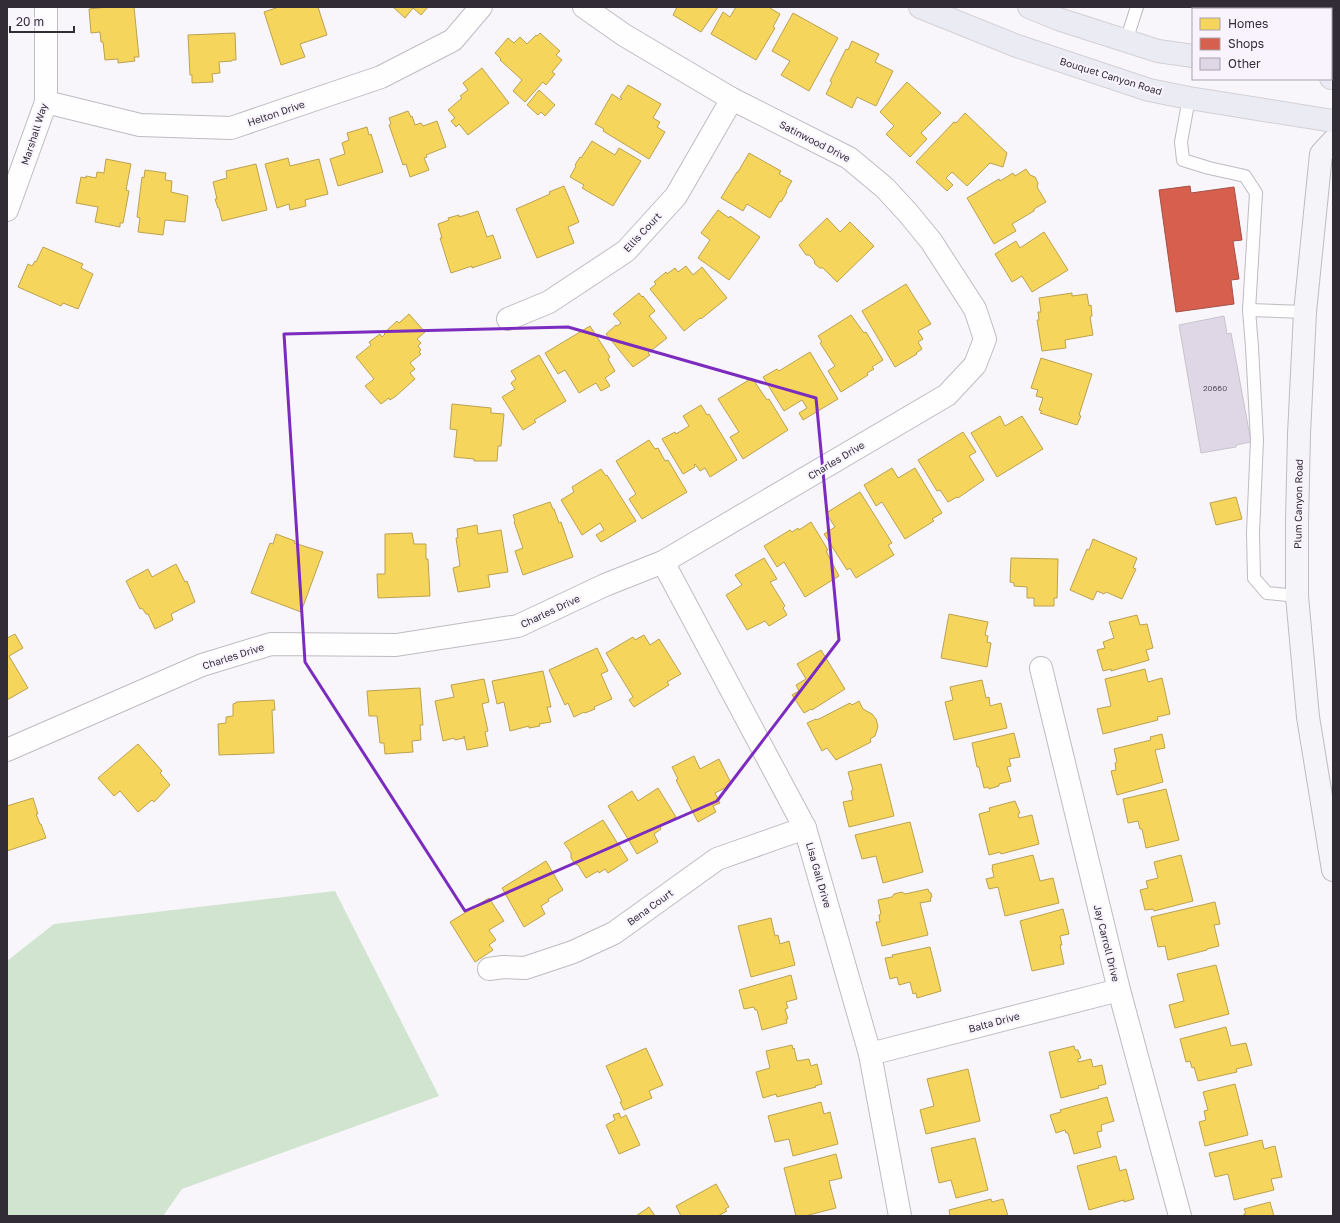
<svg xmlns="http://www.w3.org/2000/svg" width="1340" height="1223" viewBox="0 0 1340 1223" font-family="'Golos Text',sans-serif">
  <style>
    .green { fill: #d0e4cf }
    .homes { fill: #f6d55c; stroke: #bba250 }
    .shops { fill: #d6604d; stroke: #a45046 }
    .building { fill: #dfd6e6; stroke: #c8c4cc }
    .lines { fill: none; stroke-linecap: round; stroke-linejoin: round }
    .lane-casing { stroke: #bfbbc2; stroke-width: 14 }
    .street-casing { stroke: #bfbbc2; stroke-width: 24 }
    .secondary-casing { stroke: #bfbbc2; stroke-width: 24 }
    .primary-casing { stroke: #d3d1d5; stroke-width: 24 }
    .lane { stroke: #fefefe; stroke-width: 12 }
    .street { stroke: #fefefe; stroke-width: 22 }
    .secondary { stroke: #f5f4f9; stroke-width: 22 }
    .primary { stroke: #ebebf4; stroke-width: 22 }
    .marked { fill: none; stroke: #7b2cbf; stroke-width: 3; stroke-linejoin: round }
    .labels { text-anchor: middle; stroke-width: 4; stroke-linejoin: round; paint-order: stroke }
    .number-label { font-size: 8px; fill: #5c5661 }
    .street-label { font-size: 10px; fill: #312c35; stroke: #f8f3fd }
  </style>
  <rect width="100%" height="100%" fill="#f8f5fb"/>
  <!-- green -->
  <path class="green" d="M335,891L439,1096L182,1189L163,1216H7V961L54,924Z"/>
  <!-- homes -->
  <g class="homes">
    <path d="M108,7H134L139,57H134L135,61L118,63V59L105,60L103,42H101L100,32L91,33L89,9Z"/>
    <path d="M279,7H318L327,35L300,44L305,57L281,65L264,12Z"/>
    <path d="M393,7H428L421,15L413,8L405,18Z"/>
    <path d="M677,7H718L701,32L673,15Z"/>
    <path d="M736,7H771L770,8L780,14L773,27L775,28L756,60L711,34L723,12L730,17Z"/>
    <path d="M1267,7H1303L1302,9H1267Z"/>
    <path d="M793,13L838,38L809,91L781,75L790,61L772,51Z"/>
    <path d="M235,33L236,60H232V61L219,62L220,73L212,74L213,82L192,83V75H190L188,35Z"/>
    <path d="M540,33L560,51L556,55L562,60L552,72L555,74L546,85L543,82L525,102L513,91L522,80L500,60L501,59L495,53L508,38L514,43L520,37L527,44L536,35L537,36Z"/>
    <path d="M852,41L879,54L875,62L893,71L876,106L857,97L852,108L826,94L832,82L830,81L846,49L848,50Z"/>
    <path d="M482,68L509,103L468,135L459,124L456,127L451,121L455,118L448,110L462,98L460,96L468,90L463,83Z"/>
    <path d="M907,82L941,113L921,133L927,139L910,157L886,134L894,126L880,112Z"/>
    <path d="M628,85L661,104L653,118L660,122L657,127L665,132L649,159L603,131L604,129L595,124L612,94L621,100L622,98L620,97Z"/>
    <path d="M539,90L555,105L545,116L541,112L538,115L527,105Z"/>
    <path d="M408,111L411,117L412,116L415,125L421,123L423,126L437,121L446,147L426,155L427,157L424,158L429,170L410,177L406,164L403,165L389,125L391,124L389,118Z"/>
    <path d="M965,113L1007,153L1003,167L990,163L967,186L952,172L946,178L953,185L947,191L916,162L954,122L956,123Z"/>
    <path d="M367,127L369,135L371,134L383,172L338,186L330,159L345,154L342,143L349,140L347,133Z"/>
    <path d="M592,141L615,155L619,148L641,161L613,206L582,188L584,185L570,177L576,166L575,165L580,157L581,158Z"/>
    <path d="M749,153L781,171L779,174L792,181L786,191L787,192L781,202L780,201L770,218L747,204L743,211L721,198L737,172H738Z"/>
    <path d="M288,158L290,166L319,159L328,194L305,200L306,206L290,210L289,204L277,208L265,164Z"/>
    <path d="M106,159L131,164L126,190L129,191L123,223H120V227L95,222L98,207L76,203L81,177L86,178V176L96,178L97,172L104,173Z"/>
    <path d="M256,164L267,210L222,221L219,208H218L215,199H217L213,182L227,178L226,171Z"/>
    <path d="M1026,169L1030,175L1035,177L1038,183L1037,187L1046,202L1034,209V211L1012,224L1016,231L994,244L967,198L999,179L1000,181L1013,173L1015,176Z"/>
    <path d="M145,170L166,173L165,180L172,181L171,192L188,196L185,222L165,220L163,235L138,232L140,218L137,217L142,177L144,178Z"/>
    <path d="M564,186L579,222L568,227L574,243L537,258L516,209L550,194L549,192Z"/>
    <path d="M718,210L729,218L730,216L760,237L729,280L698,258L710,240L701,233Z"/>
    <path d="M478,211L487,237L493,235L501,258L472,268V266L451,273L440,238H442L438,224L449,220L448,218L459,215V217Z"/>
    <path d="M827,218L840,232L850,222L874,246L837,282L823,268H820L815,264L814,260L809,255H806L799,245Z"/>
    <path d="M1044,232L1068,270L1032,292L1022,276L1012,282L995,254L1016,241L1020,248Z"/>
    <path d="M43,247L83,264L81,268L93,274L78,309L63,303L61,306L18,287L28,264L32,266L35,261L36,262Z"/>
    <path d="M686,266L693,275L702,267L727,298L701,319L700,318L684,331L650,289L656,284L654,282L666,272L667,274L675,268L678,272Z"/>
    <path d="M906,284L931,324L918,331L923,339L918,342L922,349L916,353L917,354L895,367L862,311Z"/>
    <path d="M639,293L642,297L643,296L655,311L649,316L667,338L648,353L650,355L633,367L606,334L616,325L617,326L621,323L613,314Z"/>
    <path d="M1072,293V296L1087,294L1089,306L1091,305L1092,316L1090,317L1093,335L1065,340L1066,348L1042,351L1037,320H1039L1038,312H1041L1039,298Z"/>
    <path d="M409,314L425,332L417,339L421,343L418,346L421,350L419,352L421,354L410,363L415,369L410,373L415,379L396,396L390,400L389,398L381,404L365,386L374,379L356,357L371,345L369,342L380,334L382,337L385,334L384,333L397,321L399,323Z"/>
    <path d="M851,315L864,333L866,332L883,360L872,367L874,369L867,373L868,375L841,392L828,371L835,366L820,343L822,342L818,336Z"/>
    <path d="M590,326L610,357L608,359L615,371L605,378L610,386L601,391L596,383L579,393L565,370L558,374L545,353Z"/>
    <path d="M810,352L838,399L803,420L799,413L807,408L802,400L784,411L763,377L777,369L779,371Z"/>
    <path d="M539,355L566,401L534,420L536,422L523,430L502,397L515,389L511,383L516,379L511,371Z"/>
    <path d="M1041,358L1092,374L1079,415L1081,416L1077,425L1040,413L1042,411L1039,410L1043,398L1036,396L1038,390L1031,388Z"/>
    <path d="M752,378L767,400L769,399L788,430L743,459L730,437L739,432L718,399Z"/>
    <path d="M452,404L491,408V413L504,414L501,446H498L497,461H474V459L454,457L457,430L450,429Z"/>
    <path d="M701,405L707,415L709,414L737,460L710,477L705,468L700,471L695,464L694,465L695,467L683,474L662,439L675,432L676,434L689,426L683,416Z"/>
    <path d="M1000,416L1005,426L1022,416L1043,449L997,477L971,433Z"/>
    <path d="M963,432L976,452L969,456L984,480L958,498L957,497L948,502L940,490L937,491L918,460Z"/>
    <path d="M649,440L655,449L658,448L665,461L668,460L687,492L642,519L629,499L636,494L616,461Z"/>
    <path d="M892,468L898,478L915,468L942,513L932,519L934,521L905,539L882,502L876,506L864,485Z"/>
    <path d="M601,469L606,476L607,475L636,521L601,542L596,535L604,530L600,523L582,535L561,500L574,492L572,487Z"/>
    <path d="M860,492L892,543L888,545L894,555L856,578L850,568L847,570L824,534L835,527L826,513Z"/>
    <path d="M1236,497L1242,519L1216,525L1210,503Z"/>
    <path d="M550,502L553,509H554L559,523L561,522L573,557L523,575L515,551L523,548L514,522L515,521L513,515Z"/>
    <path d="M811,522L828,550L826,551L839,576L805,597L784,562L777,567L764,546L790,530L792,532L798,528L799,530Z"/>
    <path d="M477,525L478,534L501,530L508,572L488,575L490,587L458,592L453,568L460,566L456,538H458L457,529Z"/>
    <path d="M412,533L414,544H426V559H428L430,596L378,598L377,574H385V534Z"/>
    <path d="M276,534L295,541L294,543L323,552L301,612L251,593L270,543L273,544Z"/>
    <path d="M1093,539L1137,558L1133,568L1136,569L1122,599L1106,592L1104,594L1097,591L1093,600L1070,590L1087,549L1089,550Z"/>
    <path d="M764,558L777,579L770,582L785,606L783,608L787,615L769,626L765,621L747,630L726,595L742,585L735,575Z"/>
    <path d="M1011,558L1058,559L1057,598H1054V606H1034V598H1027V587L1014,586V583L1010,582Z"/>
    <path d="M176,564L185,582L187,581L195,602L171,614L173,620L155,629L148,614H146L142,608L140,609L126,581L148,569L152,577Z"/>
    <path d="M949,614L988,622L985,635L988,636L987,642L991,643L987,667L941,658Z"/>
    <path d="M1137,615L1140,625L1147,624L1153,648L1146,650L1149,660L1111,671V669L1103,671L1097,650L1105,648L1103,642L1114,638L1109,622Z"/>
    <path d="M15,634L23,648L9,656L28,688L7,700V638Z"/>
    <path d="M644,635L650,645L659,639L681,674L667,682L669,685L634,707L629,700L633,697L606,653L633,637L635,640Z"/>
    <path d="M597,648L608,671L601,674L612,699L594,707L595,709L585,713L584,712L574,717L568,703L565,705L549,670Z"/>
    <path d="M821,650L845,689L812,710L811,709L804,713L792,695L799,691L796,685L806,679L797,664Z"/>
    <path d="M1145,669L1148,682L1162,678L1170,714L1157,717L1158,720L1103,734L1097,709L1111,706L1105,679Z"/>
    <path d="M543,671L551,707H547L551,722L539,724L540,726L529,728V726L510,731L504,702L497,704L492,681Z"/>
    <path d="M484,679L489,702L482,704L488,731L485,732L488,746L467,750L464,736V738L455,740L454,738L443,741L435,701L454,697L451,685Z"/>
    <path d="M982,680L986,698L989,697L990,706L1001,703L1007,728L954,740L945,702L953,700L950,687Z"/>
    <path d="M420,688L423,725H420L421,740L412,741L413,752L385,754L384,743H380L377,716H369L367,691Z"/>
    <path d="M274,700L275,710H272L274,753L219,755L218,724L226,723V717L233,716V704L236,703V702Z"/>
    <path d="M859,701L863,709L872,714L876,719L878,726L877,730L875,736L870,739L871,742L836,760L827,748L822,751L807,723L816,719L817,720L850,703L852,705Z"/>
    <path d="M1014,733L1020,757L1009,759L1011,766L1007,767L1011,781L999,784V786L989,789L988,787L984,788L979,767H977L972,743Z"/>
    <path d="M1162,734L1165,748L1155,750L1163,782L1117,795L1111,771L1116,770L1115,763L1117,762L1114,749L1151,740L1150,737Z"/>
    <path d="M138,744L162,771L160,773L170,785L154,802L152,800L138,812L120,791L114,796L98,778Z"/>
    <path d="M694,756L700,769L719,759L731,783L727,785V787L715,793L720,803L713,806L716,812L698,822L676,780L678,779L672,767Z"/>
    <path d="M881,764L894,816L849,827L843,802L853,800L851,791L853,790L848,772Z"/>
    <path d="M658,788L676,817L660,826L661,829L654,834L658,842L637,854L608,806L632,791L638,801Z"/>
    <path d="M1166,789L1179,840L1146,848L1142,829H1140L1138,821L1128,823L1123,799Z"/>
    <path d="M33,798L38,814H36L40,824H41L46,838L7,851V806Z"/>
    <path d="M1015,801L1020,813L1018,814L1019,818L1032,815L1039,844L1001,854L1000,852L989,855L979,814L990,811L989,808Z"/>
    <path d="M603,820L628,860L608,873L605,869L599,873L598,871L586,878L578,865L575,864L571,858V853L564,843Z"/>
    <path d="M910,822L923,872L883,883L876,856L862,859L855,835Z"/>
    <path d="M1033,855L1040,881L1053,878L1059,903L1005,916L998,887L989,889L986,879L994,877L992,868H993L992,865Z"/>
    <path d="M1181,855L1193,901L1154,911L1153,909L1145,910L1140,890L1148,888L1146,881L1158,878L1154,862Z"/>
    <path d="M546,861L563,890L548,899L549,901L541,906L545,914L524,927L502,888Z"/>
    <path d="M928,889L929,892L931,893L932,897L930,898L931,901L920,903L928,935L882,946L876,922H880L879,915L881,914L878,900L892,897L894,894L902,892L905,894Z"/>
    <path d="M489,898L504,921L489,930L496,940L489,945L493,950L475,962L450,922Z"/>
    <path d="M1215,902L1220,924L1214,925L1219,946L1207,949V950L1168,960L1165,946L1158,947L1151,917Z"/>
    <path d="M1063,909L1069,934L1060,936L1062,945H1060L1064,964L1032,971L1020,921Z"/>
    <path d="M771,918L775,936L778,935L780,944L789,941L795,965L751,977L738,926Z"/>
    <path d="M930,947L941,991L917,998L916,993L913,994L910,982L899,985L897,977L890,979L885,958L893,957L892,955Z"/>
    <path d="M1216,965L1229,1014L1175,1028L1169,1005L1184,1001L1177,974Z"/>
    <path d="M791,975L797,999L786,1002L788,1008L785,1009L788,1019H786L787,1023L762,1030L757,1010H755L754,1007L744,1009L739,990Z"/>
    <path d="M1226,1027L1231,1046L1246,1043L1252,1065L1236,1069L1237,1072L1198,1081L1194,1067L1192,1068L1190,1061L1186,1062L1180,1039Z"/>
    <path d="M792,1045L793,1049L794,1048L797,1061L809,1059L811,1066L817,1064L822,1084L815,1086L816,1087L777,1097L776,1094L763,1098L756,1072L770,1068L766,1051Z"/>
    <path d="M1074,1046L1075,1050H1078L1081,1058L1078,1059V1062L1091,1059L1093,1067L1102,1065L1106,1084L1098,1086L1099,1088L1061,1098L1049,1052Z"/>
    <path d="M646,1048L663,1085L649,1091L652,1098L624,1110L620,1102H622L606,1066Z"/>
    <path d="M968,1069L980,1121L926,1134L920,1110L934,1106L927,1079Z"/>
    <path d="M1235,1084L1248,1135L1205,1146L1199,1122L1206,1120L1204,1111L1208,1110L1203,1092Z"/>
    <path d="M1107,1097L1114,1121L1101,1125L1102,1131L1097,1132L1101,1147L1074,1154L1068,1133H1066L1065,1130L1056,1133L1050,1115L1061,1112L1060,1110Z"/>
    <path d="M821,1102L824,1114L830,1112L838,1144L793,1156L789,1139L775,1142L768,1116Z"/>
    <path d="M619,1113L621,1118L626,1115L640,1145L619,1154L606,1125L615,1120L613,1115Z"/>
    <path d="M975,1138L988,1190L956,1198L951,1180L939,1183L931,1148Z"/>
    <path d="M1262,1140L1264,1149L1275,1146L1282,1177L1271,1179L1274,1190L1234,1200L1228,1174L1215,1177L1209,1153Z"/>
    <path d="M836,1154L842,1178L829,1181L836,1208L805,1216H796L784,1168Z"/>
    <path d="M1116,1156L1120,1171L1126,1169L1134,1199L1124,1202V1200L1089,1210L1077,1166Z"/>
    <path d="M716,1184L729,1207L725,1209L727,1211L718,1216H681L676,1206Z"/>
    <path d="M991,1199L992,1202L1003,1199L1008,1216H950L949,1210Z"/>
    <path d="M1270,1202L1274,1216H1244V1214L1246,1213L1244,1209Z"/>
    <path d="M649,1207L655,1216L656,1215L657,1216H636Z"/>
  </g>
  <!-- shops -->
  <path class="shops" d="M1190,186L1191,193L1234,187L1242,240L1233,241L1239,279L1231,280L1234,304L1176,312L1159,190Z"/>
  <!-- building -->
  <path class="building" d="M1224,316L1227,334L1231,333L1251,442L1236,445V447L1201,453L1179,325Z"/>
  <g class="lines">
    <!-- lane casing -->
    <g class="lane-casing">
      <g id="lane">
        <path d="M1126,41L1137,7"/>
        <path d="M1189,98L1181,142L1183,160L1209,168L1245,176L1256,193L1249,310L1252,347L1257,440L1253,533L1254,578L1267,593L1297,596"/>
        <path d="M1249,310L1305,312"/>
      </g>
    </g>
    <!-- street casing -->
    <g class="street-casing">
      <g id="street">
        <path d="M46,102L140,125L231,128L381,77L453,40L481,7"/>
        <path d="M7,210L46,102V7"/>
        <path d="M508,319L549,302L626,251L676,196L732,99"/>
        <path d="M663,562L805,828L870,1054L900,1216"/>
        <path d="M1041,668L1119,990L1180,1216"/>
        <path d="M7,750L202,665L271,644L396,645L518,626L605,585L663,562L947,395L975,365L985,339L975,309L931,241L908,213L885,188L849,158L732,99L624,35L584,7"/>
        <path d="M489,969L503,967L525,968L573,952L614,933L717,859L805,828"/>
        <path d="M870,1054L1119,990"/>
      </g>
    </g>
    <!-- secondary casing -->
    <g class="secondary-casing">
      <path id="secondary" d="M1333,141L1321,154L1305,312L1299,434L1297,521V596L1308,717L1333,870"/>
    </g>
    <!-- primary casing -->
    <g class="primary-casing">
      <g id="primary">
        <path d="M920,7L1017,46L1149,90L1189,98L1333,121"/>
        <path d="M1029,7L1058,19L1158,51L1193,56"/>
        <path d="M1331,78H1333"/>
      </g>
    </g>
    <!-- lane -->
    <use href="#lane" class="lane"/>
    <!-- street -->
    <use href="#street" class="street"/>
    <!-- secondary -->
    <use href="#secondary" class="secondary"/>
    <!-- primary -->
    <use href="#primary" class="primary"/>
  </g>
  <!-- marked area -->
  <path class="marked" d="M568,327L816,398L839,640L717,801L465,911L305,662L284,334Z"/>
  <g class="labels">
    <!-- number labels -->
    <g class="number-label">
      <text x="1215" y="391">20660</text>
    </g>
    <!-- street labels -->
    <g class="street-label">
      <text transform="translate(1111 76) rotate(17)" y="4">Bouquet Canyon Road</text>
      <text transform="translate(276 113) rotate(-19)" y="4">Helton Drive</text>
      <text transform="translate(34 134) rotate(-72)" y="4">Marshall Way</text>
      <text transform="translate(815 141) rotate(27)" y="4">Satinwood Drive</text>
      <text transform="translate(642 232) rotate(-47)" y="4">Ellis Court</text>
      <text transform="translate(836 460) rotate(-31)" y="4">Charles Drive</text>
      <text transform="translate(1298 504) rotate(-89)" y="4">Plum Canyon Road</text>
      <text transform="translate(550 611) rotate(-25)" y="4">Charles Drive</text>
      <text transform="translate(233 656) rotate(-18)" y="4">Charles Drive</text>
      <text transform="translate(819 875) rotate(74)" y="4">Lisa Gail Drive</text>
      <text transform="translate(650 907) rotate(-36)" y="4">Bena Court</text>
      <text transform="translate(1107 943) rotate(76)" y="4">Jay Carroll Drive</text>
      <text transform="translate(994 1022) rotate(-15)" y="4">Balta Drive</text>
    </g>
  </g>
  <!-- border -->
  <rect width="1340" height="1223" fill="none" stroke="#312c35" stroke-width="16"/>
  <!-- legend -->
  <rect x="1192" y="8" width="140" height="72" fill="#f8f3fd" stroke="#a8a3ad"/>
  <rect x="1200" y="18" width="20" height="12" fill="#f6d55c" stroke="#a8a3ad"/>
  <text x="1228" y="28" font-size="12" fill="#312c35">Homes</text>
  <rect x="1200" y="38" width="20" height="12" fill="#d6604d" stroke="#a8a3ad"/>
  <text x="1228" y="48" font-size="12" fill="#312c35">Shops</text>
  <rect x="1200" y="58" width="20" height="12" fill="#dfd6e6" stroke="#a8a3ad"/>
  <text x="1228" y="68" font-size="12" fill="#312c35">Other</text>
  <!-- scale -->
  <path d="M10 26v6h64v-6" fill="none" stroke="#312c35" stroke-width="2"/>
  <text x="16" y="26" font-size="12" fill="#312c35" stroke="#f8f3fd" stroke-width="3" paint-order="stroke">20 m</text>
</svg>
